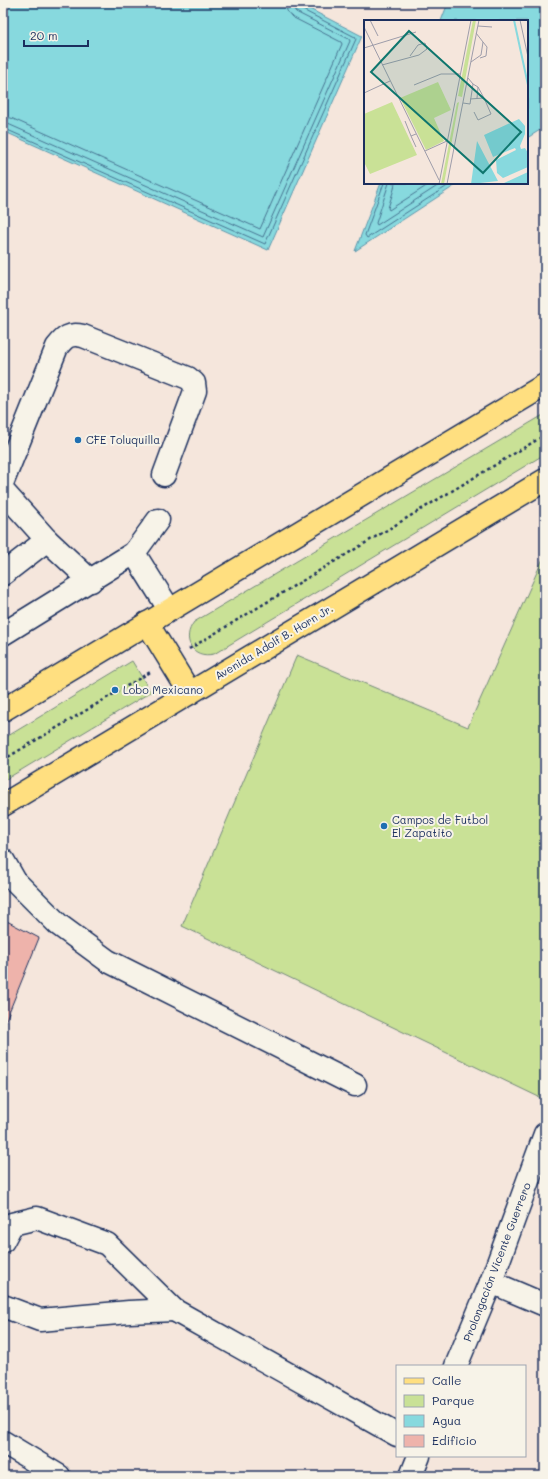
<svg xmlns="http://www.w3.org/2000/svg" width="548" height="1479" viewBox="0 0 548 1479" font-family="Mali,sans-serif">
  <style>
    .green { fill: #c9e196; stroke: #72887a }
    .water { fill: #87d9de; stroke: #5c95ab }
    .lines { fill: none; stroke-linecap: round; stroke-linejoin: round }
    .shore { stroke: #467391; stroke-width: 1 }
    .building { fill: #eeb3ab; stroke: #1b2f5e }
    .minor-casing { stroke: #1b2f5e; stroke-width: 25 }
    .major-casing { stroke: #1b2f5e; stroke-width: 25 }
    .path { stroke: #1b2f5e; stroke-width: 2.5; stroke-dasharray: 3 3; stroke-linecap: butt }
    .minor { stroke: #f7f3e8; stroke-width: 22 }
    .major { stroke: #ffdf80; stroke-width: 22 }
    .poi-dot { fill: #1f6fb2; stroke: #f7f3e8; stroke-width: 1.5 }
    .labels { text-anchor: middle; stroke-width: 4; stroke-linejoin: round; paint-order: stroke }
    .poi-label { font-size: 11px; fill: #1b2f5e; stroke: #f7f3e8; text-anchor: start }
    .street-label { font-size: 11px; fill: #1b2f5e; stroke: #f7f3e8 }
    .inset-river { fill: none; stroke: #87d9de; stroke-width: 2 }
    .inset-road { fill: none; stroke: #9e9daa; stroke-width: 1 }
    .view { fill: #0f766e; fill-opacity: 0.15; stroke: #0f766e; stroke-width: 2 }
    .inset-edge { fill: none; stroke: #1b2f5e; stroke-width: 2 }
  </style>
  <rect width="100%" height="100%" fill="#f5e6dc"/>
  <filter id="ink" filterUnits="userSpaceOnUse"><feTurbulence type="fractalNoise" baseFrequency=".025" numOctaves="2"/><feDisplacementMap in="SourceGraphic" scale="8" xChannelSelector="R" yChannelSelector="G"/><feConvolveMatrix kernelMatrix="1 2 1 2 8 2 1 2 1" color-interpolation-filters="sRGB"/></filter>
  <g filter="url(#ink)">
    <!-- green -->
    <g class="green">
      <path d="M545,414V454L214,654C192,659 181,639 194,622Z"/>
      <path d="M545,554V1095L543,1099L182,926L297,655L468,727Z"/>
      <path d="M132,661L151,692L3,781V739Z"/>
    </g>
    <!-- water -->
    <g class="water">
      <path d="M3,3H298L362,36L268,250L3,131Z"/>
      <path d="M448,3H545V127L527,138V21H441Z"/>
      <path d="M381,183H459L355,251Z"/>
    </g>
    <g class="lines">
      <!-- shore -->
      <g class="shore">
        <path d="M3,117L11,118L260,229L342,44L341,42L292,17L287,11L286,3"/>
        <path d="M3,123L8,124L263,237L350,41L349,39L296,12L293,8L292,3"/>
        <path d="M3,128L265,244L356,39L355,37L299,8L297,3"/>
        <path d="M384,183L365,235L367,238L452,183"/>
        <path d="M389,183L376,223L377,225L442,183"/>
        <path d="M395,183L394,189L388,208L389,210L431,183"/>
      </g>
    </g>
    <!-- building -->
    <path class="building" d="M3,919L39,938L3,1027Z"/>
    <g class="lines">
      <!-- minor casing -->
      <g class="minor-casing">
        <g id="minor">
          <path d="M3,481L57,347C65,337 69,333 83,336L188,378L194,383L195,391L164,475"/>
          <path d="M3,491L47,540L91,581"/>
          <path d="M134,553L158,520"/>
          <path d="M3,574L47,540"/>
          <path d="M3,634L134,553L169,609"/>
          <path d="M3,860L15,881L59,925L108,961L355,1085"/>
          <path d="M3,1241L12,1224L37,1218L107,1244L174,1310L397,1435"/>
          <path d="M491,1282L545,1305"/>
          <path d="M3,1306L40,1320L129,1312L174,1310"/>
          <path d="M456,1366L491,1282L545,1134"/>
          <path d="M3,1442L59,1476"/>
          <path d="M411,1476L419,1456"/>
        </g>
      </g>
      <!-- major casing -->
      <g class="major-casing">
        <g id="major">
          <path d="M147,623L190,693"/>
          <path d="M3,710L545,385"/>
          <path d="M3,805L545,480"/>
        </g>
      </g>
      <!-- path -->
      <g class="path">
        <path d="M189,649L545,435"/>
        <path d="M3,760L152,671"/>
      </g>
      <!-- minor -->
      <use href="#minor" class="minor"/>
      <!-- major -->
      <use href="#major" class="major"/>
    </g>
  </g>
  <!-- markers -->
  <g class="poi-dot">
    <circle cx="78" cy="440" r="4"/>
    <circle cx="115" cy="690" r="4"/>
    <circle cx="384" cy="826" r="4"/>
  </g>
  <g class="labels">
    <!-- poi labels -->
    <g class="poi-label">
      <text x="86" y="444">CFE Toluquilla</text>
      <text x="123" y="694">Lobo Mexicano</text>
      <text x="392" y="824">Campos de Futbol<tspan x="392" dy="13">El Zapatito</tspan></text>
    </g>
    <!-- street labels -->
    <g class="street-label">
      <text transform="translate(274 642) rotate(-31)" y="4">Avenida Adolf B. Horn Jr.</text>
      <text transform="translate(497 1262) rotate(-69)" y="4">Prolongación Vicente Guerrero</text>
    </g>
  </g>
  <!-- overview -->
  <g transform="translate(364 20)">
    <rect width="164" height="164" fill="#f5e6dc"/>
    <path d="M109,0H112L98,77L94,76ZM74,62L87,90L70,98L80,121L62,130L36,78ZM28,82L53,135L6,154L0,142V94ZM95,82L80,164H77L93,83Z" fill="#c9e196"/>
    <path d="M155,99L161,106V114L156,126L157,129L161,128L164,133V147L139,158L133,153L132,140L152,130L151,128L129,137L120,115ZM113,121L134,161L107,164ZM164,152V164H140V163Z" fill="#87d9de"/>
    <path class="inset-river" d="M150,0L164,65"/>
    <path class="inset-road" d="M6,0L14,16M156,0L164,37M114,6L128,7M0,7L75,160M0,28L52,12M116,38L122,36L123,27L119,22M107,42L117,35L119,22L112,13M18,45L55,35L63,29L61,23L54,25L46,36M109,64L114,67L113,78M50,65L77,54H96M114,67L120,78M0,73L26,61M106,79L120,78L127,94L114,100L110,92M99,83L106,84L109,64L104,58M41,101L47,116L52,114M47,116L52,127M61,131L83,121M75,164L107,0M83,164L115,0"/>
    <path class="view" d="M45,11L157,112L119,153L7,52Z"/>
    <rect width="164" height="164" class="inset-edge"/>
  </g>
  <!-- margin -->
  <rect width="548" height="1479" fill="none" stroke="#f7f3e8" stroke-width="16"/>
  <rect x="8" y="8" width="532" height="1463" fill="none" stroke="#1b2f5e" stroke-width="1.5" filter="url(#ink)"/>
  <!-- legend -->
  <rect x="396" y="1365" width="130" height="92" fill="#f7f3e8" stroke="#9fa5b1"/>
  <rect x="404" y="1378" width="20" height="6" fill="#ffdf80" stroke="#9fa5b1"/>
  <text x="432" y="1385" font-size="12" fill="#1b2f5e">Calle</text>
  <rect x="404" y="1395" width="20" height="12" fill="#c9e196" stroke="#9fa5b1"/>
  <text x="432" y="1405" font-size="12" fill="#1b2f5e">Parque</text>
  <rect x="404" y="1415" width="20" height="12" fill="#87d9de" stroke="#9fa5b1"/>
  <text x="432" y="1425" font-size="12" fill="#1b2f5e">Agua</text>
  <rect x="404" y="1435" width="20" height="12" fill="#eeb3ab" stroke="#9fa5b1"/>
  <text x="432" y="1445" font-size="12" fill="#1b2f5e">Edificio</text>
  <!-- scale -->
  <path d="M24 40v6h64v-6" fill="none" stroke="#1b2f5e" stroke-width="2"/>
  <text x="30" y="40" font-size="12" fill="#1b2f5e" stroke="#f7f3e8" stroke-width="3" paint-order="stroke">20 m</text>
</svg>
